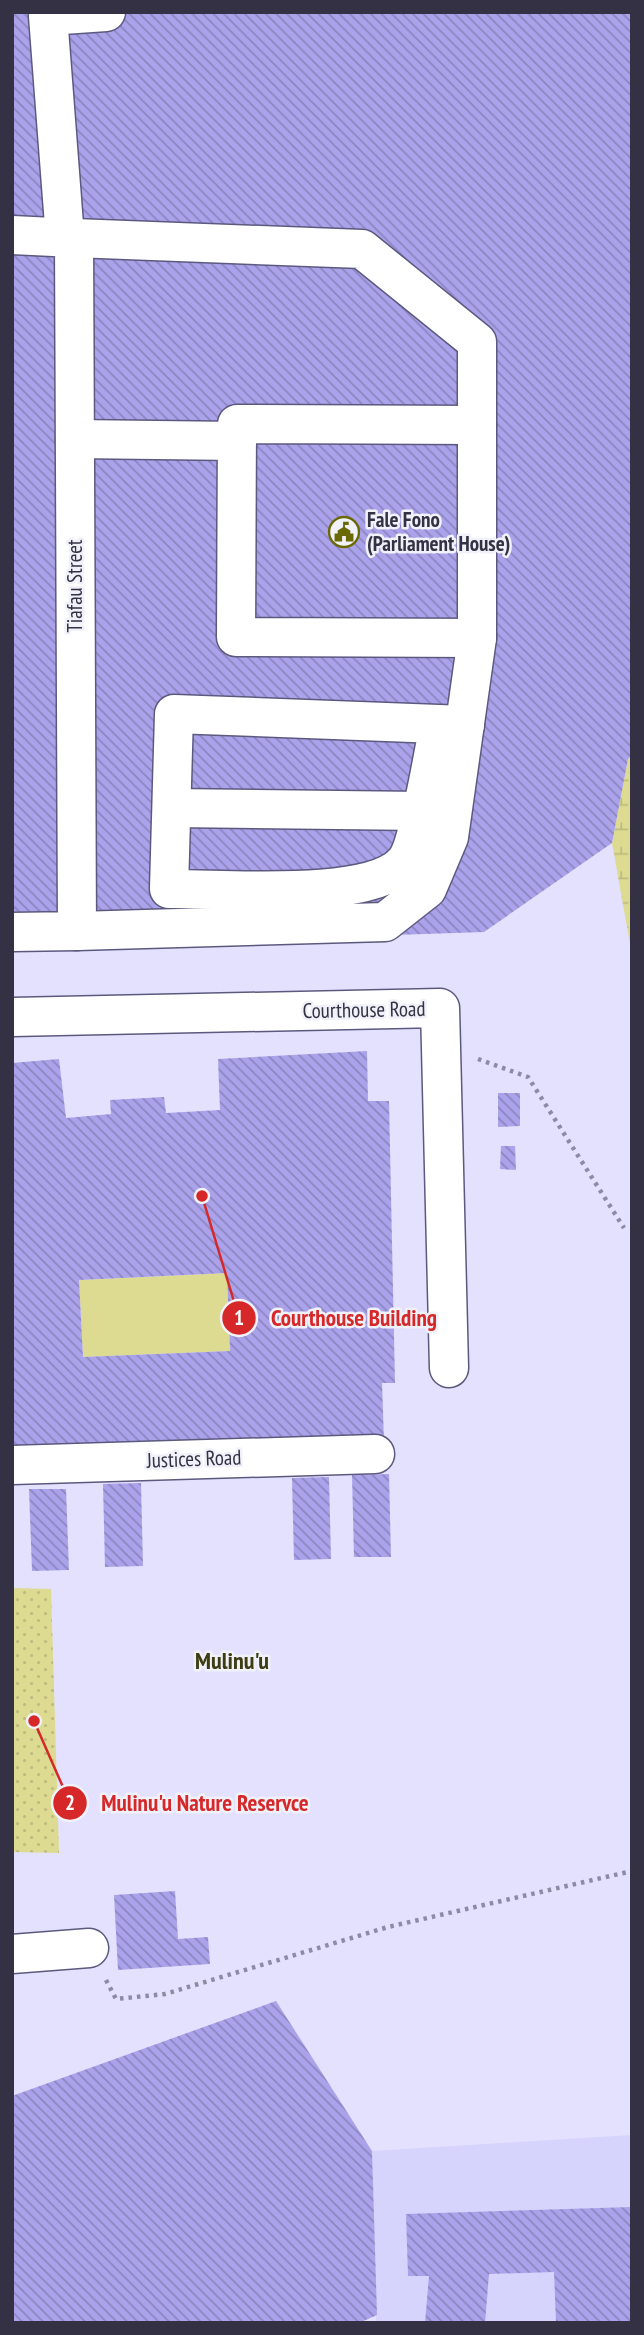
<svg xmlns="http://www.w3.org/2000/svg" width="644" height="2335" viewBox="0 0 644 2335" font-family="'PT Sans Narrow',sans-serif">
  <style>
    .built { fill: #d6d3fd }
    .grass { fill: #dcdb91 }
    .wetland { fill: url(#wetland-marsh) }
    .park { fill: url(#park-dots) }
    .building { fill: url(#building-back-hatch); fill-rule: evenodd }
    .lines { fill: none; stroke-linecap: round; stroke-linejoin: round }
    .minor-casing { stroke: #5c597f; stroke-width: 41 }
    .path { stroke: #8d8ba3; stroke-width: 4.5; stroke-dasharray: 3.5 5; stroke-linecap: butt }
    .minor { stroke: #fff; stroke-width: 38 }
    .labels { text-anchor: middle; stroke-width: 5; stroke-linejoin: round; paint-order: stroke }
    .poi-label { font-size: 21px; font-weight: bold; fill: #333143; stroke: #f1f1fa; text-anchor: start }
    .street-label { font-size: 21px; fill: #333143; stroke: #f1f1fa }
    .quarter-label { font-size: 24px; font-weight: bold; fill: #3d3c13; stroke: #f1f1fa }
    .leader { fill: none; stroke: #d62828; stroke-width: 2.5 }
    .callout-dot { fill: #d62828; stroke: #f1f1fa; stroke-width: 2.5 }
    .mark-label { font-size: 21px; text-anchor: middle; font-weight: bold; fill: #fff }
    .callout-label { font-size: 23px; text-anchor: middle; font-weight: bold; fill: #d62828; stroke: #f1f1fa; stroke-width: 5; stroke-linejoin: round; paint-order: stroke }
  </style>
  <defs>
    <pattern id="wetland-marsh" width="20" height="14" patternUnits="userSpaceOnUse" patternTransform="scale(1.75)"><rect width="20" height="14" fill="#dcdb91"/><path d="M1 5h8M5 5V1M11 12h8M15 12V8" fill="none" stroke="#bdbc7e"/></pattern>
    <pattern id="park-dots" width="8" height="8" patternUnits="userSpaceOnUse" patternTransform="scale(1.75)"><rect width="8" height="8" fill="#dcdb91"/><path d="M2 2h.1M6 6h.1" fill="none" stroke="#bdbc7e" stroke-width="1.8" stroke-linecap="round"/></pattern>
    <pattern id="building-back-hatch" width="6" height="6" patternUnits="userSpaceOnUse" patternTransform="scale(1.75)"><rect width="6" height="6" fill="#aaa3eb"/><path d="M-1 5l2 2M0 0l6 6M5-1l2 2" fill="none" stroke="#8b85c0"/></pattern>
  </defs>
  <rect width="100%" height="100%" fill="#e3e1fd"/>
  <!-- built -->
  <path class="built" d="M632,2135V2323H376L372,2151Z"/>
  <!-- grass -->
  <path class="grass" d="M227,1273L230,1351L83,1357L79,1280Z"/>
  <!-- wetland -->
  <path class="wetland" d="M632,755V955L612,843L628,759Z"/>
  <!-- park -->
  <path class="park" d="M12,1588L51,1589L59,1853L12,1852Z"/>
  <!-- building -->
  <g class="building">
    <path d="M12,12H632V755L628,759L612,843L484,932L12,948Z"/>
    <path d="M367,1051L368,1101H389L395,1383H382L384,1442L12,1453V1063L59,1059L66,1118L111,1114L110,1100L164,1097L166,1113L220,1110L218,1059ZM227,1273L230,1351L83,1357L79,1280Z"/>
    <path d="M498,1093H520V1126L498,1127Z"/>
    <path d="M501,1146H515L516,1170L500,1169Z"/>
    <path d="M389,1474L391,1557H354L352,1475Z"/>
    <path d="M329,1477L331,1559L294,1560L292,1478Z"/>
    <path d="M141,1483L143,1566L105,1567L103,1484Z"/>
    <path d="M29,1489H66L69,1570L32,1571Z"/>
    <path d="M175,1891L178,1939L208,1937L210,1964L118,1970L114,1895Z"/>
    <path d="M276,2001L372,2151L377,2315L359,2323H12V2096Z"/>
    <path d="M632,2207V2323H556L554,2272L489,2274L485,2323H425L429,2276H408L406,2214Z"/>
  </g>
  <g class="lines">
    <!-- minor casing -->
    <g class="minor-casing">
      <g id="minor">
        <path d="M12,235L74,238L77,931L12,932"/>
        <path d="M65,238L48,16L106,12"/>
        <path d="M74,238L362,249L477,342V638L449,837L427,889L385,922L77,931"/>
        <path d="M477,425L237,424L236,637L477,638"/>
        <path d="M75,439L237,441"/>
        <path d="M439,724C434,749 418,848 404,863C369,902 222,888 169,889L174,714L465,725"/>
        <path d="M172,808L421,811"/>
        <path d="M12,1017L440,1008L449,1368"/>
        <path d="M12,1465L375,1454"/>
        <path d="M12,1954L89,1948"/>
      </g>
    </g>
    <!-- path -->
    <g class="path">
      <path d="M478,1059L528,1077L624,1228"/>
      <path d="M106,1980L116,1999L165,1994L388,1927L632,1871"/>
    </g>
    <!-- minor -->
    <use href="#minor" class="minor"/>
  </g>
  <!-- icons -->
  <defs>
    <g id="civic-ring" transform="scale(1.575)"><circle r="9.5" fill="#f1f1fa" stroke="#6b6904" stroke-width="1.5"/><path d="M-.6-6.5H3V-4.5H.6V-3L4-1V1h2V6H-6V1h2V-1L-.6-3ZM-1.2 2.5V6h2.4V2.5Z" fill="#6b6904"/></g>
  </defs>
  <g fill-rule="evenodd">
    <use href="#civic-ring" x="344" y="532"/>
  </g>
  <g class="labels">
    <!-- poi labels -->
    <g class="poi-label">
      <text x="367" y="527">Fale Fono<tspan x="367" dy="24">(Parliament House)</tspan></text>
    </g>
    <!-- street labels -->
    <g class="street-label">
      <text transform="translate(75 586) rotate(-90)" y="7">Tiafau Street</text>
      <text transform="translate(364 1010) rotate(-1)" y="7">Courthouse Road</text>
      <text transform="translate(194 1459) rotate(-2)" y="7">Justices Road</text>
    </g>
    <!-- quarter labels -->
    <g class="quarter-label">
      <text x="232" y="1669">Mulinu'u</text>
    </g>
  </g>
  <!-- callouts -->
  <path class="leader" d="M202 1196L239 1318M34 1721L70 1803"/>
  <g class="callout-dot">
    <circle cx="202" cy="1196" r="7"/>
    <circle cx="34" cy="1721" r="7"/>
    <circle cx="239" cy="1318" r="18"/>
    <circle cx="70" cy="1803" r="18"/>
  </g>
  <g class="mark-label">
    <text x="239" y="1325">1</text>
    <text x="70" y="1810">2</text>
  </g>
  <g class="callout-label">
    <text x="354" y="1326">Courthouse Building</text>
    <text x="205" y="1811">Mulinu'u Nature Reservce</text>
  </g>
  <!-- border -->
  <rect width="644" height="2335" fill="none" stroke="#333143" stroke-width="28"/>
</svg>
